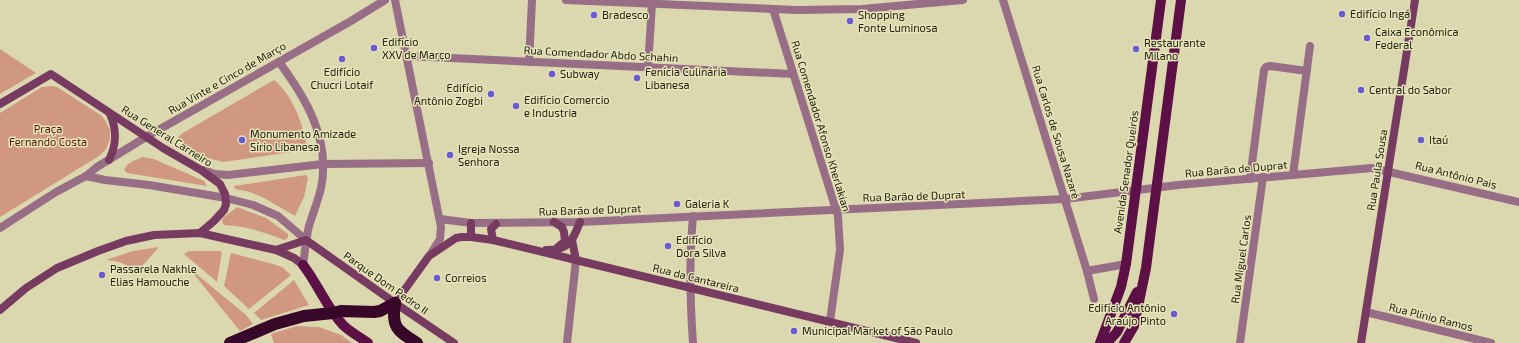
<svg xmlns="http://www.w3.org/2000/svg" width="1519" height="343" viewBox="0 0 1519 343" font-family="'Exo 2',sans-serif">
  <style>
    .green { fill: #d19881 }
    .lines { fill: none; stroke-linecap: round; stroke-linejoin: round }
    .street { stroke: #986d86; stroke-width: 8 }
    .secondary { stroke: #773a60; stroke-width: 8 }
    .primary { stroke: #5d1045; stroke-width: 10 }
    .highway { stroke: #380628; stroke-width: 12 }
    .poi-dot { fill: #685bd4; stroke: #e8e4ba; stroke-width: 1.5 }
    .labels { text-anchor: middle; stroke-width: 3; stroke-linejoin: round; paint-order: stroke }
    .poi-label { font-size: 11px; fill: #222011; stroke: #e8e4ba; text-anchor: start }
    .street-label { font-size: 11px; fill: #222011; stroke: #e8e4ba }
    .park-label { font-size: 11px; fill: #531b00; stroke: #e8e4ba }
  </style>
  <rect width="100%" height="100%" fill="#dbd7ae"/>
  <!-- green -->
  <g class="green">
    <path d="M0,49L36,73L0,94Z"/>
    <path d="M274,80C292,94 304,126 307,148L306,150L223,162L204,157L179,141L178,138L181,134Z"/>
    <path d="M51,86L57,87L102,116L106,122L110,130V139L106,149L99,156L0,217V113L42,87Z"/>
    <path d="M143,157L154,159L204,181L207,186L127,173L124,170C127,162 136,160 143,157Z"/>
    <path d="M306,175L308,178L304,197L295,216L264,198L250,192L235,189L234,186Z"/>
    <path d="M237,207L266,218L288,234V238L284,240C264,232 246,226 224,225L222,222L223,218Z"/>
    <path d="M159,247L135,274C125,262 121,262 106,260L133,251Z"/>
    <path d="M189,251H220L222,252L217,282L184,254Z"/>
    <path d="M231,253L273,264L282,267L291,275L249,309L224,286Z"/>
    <path d="M188,267L246,315L253,324L240,331Z"/>
    <path d="M294,280L309,305L261,320L254,313Z"/>
    <path d="M297,326L319,327L341,335L352,343H274L271,334Z"/>
  </g>
  <g class="lines">
    <!-- street -->
    <g class="street">
      <path d="M395,0L441,227L440,239L430,255"/>
      <path d="M566,0L797,10L862,9L963,0"/>
      <path d="M1003,0L1087,271L1094,299"/>
      <path d="M773,9L838,216L840,250L830,321"/>
      <path d="M407,56L793,74"/>
      <path d="M279,62C306,98 331,140 321,188C318,201 313,213 309,226C306,238 305,252 303,265"/>
      <path d="M529,62L532,0"/>
      <path d="M648,67L652,4"/>
      <path d="M203,170L215,174L228,175L323,164L429,163"/>
      <path d="M1293,175L1310,46"/>
      <path d="M86,176L105,180L149,185L226,198L253,205L278,216L306,240"/>
      <path d="M1250,179L1264,70L1266,67L1270,66L1307,71"/>
      <path d="M440,219L471,223L580,222L1065,199L1178,185L1372,168L1519,202"/>
      <path d="M0,228L56,192L86,176L97,167L146,137L351,21L385,0"/>
      <path d="M1087,271L1126,264"/>
      <path d="M1366,312L1491,343"/>
      <path d="M567,343L576,260"/>
      <path d="M693,343C690,301 689,259 693,216"/>
      <path d="M1240,343L1263,177"/>
    </g>
    <!-- secondary -->
    <g class="secondary">
      <path d="M0,104L51,74L163,148L201,170L220,184L225,194L226,204L224,210L214,221L200,233"/>
      <path d="M109,160C117,144 117,130 110,114"/>
      <path d="M554,222L562,227L564,232L565,241L558,247"/>
      <path d="M471,237V223"/>
      <path d="M493,240L491,229L496,224"/>
      <path d="M572,240L576,260"/>
      <path d="M276,250L306,240L395,303L454,343"/>
      <path d="M546,250C569,250 572,242 580,222"/>
      <path d="M395,303L429,256L456,238L462,237H471L493,240L576,260L916,343"/>
      <path d="M0,310L26,288L57,268L98,251L126,241L154,235L200,233L276,250L294,258L303,265"/>
      <path d="M1361,343L1415,0"/>
    </g>
    <!-- primary -->
    <g class="primary">
      <path d="M303,265C318,284 326,307 343,325C350,332 360,337 368,343"/>
      <path d="M1100,343L1121,287L1126,264L1161,0"/>
      <path d="M1107,343L1117,332L1137,292"/>
      <path d="M1124,343L1134,326L1146,268L1181,0"/>
    </g>
    <!-- highway -->
    <g class="highway">
      <path d="M395,303C391,328 398,331 417,343"/>
      <path d="M230,343L275,324L304,316L333,313L341,311L374,312L380,311L395,303"/>
    </g>
  </g>
  <!-- markers -->
  <g class="poi-dot">
    <circle cx="1342" cy="14" r="4"/>
    <circle cx="594" cy="15" r="4"/>
    <circle cx="850" cy="21" r="4"/>
    <circle cx="1367" cy="38" r="4"/>
    <circle cx="374" cy="48" r="4"/>
    <circle cx="1136" cy="49" r="4"/>
    <circle cx="342" cy="59" r="4"/>
    <circle cx="552" cy="74" r="4"/>
    <circle cx="637" cy="78" r="4"/>
    <circle cx="1361" cy="90" r="4"/>
    <circle cx="491" cy="94" r="4"/>
    <circle cx="516" cy="106" r="4"/>
    <circle cx="242" cy="140" r="4"/>
    <circle cx="1421" cy="140" r="4"/>
    <circle cx="450" cy="155" r="4"/>
    <circle cx="677" cy="204" r="4"/>
    <circle cx="668" cy="246" r="4"/>
    <circle cx="102" cy="275" r="4"/>
    <circle cx="437" cy="278" r="4"/>
    <circle cx="1174" cy="314" r="4"/>
    <circle cx="794" cy="331" r="4"/>
  </g>
  <g class="labels">
    <!-- poi labels -->
    <g class="poi-label">
      <text x="1350" y="18">Edifício Ingá</text>
      <text x="602" y="19">Bradesco</text>
      <text x="858" y="19">Shopping<tspan x="858" dy="13">Fonte Luminosa</tspan></text>
      <text x="1375" y="36">Caixa Econômica<tspan x="1375" dy="13">Federal</tspan></text>
      <text x="382" y="46">Edifício<tspan x="382" dy="13">XXV de Março</tspan></text>
      <text x="1144" y="47">Restaurante<tspan x="1144" dy="13">Milano</tspan></text>
      <text x="342" y="76" text-anchor="middle">Edifício<tspan x="342" dy="13">Chucri Lotaif</tspan></text>
      <text x="645" y="76">Fenícia Culinária<tspan x="645" dy="13">Libanesa</tspan></text>
      <text x="560" y="78">Subway</text>
      <text x="483" y="92" text-anchor="end">Edifício<tspan x="483" dy="13">Antônio Zogbi</tspan></text>
      <text x="1369" y="94">Central do Sabor</text>
      <text x="524" y="104">Edifício Comercio<tspan x="524" dy="13">e Industria</tspan></text>
      <text x="250" y="138">Monumento Amizade<tspan x="250" dy="13">Sírio Libanesa</tspan></text>
      <text x="1429" y="144">Itaú</text>
      <text x="458" y="153">Igreja Nossa<tspan x="458" dy="13">Senhora</tspan></text>
      <text x="685" y="208">Galeria K</text>
      <text x="676" y="244">Edifício<tspan x="676" dy="13">Dora Silva</tspan></text>
      <text x="110" y="273">Passarela Nakhle<tspan x="110" dy="13">Elias Hamouche</tspan></text>
      <text x="445" y="282">Correios</text>
      <text x="1166" y="312" text-anchor="end">Edifício Antônio<tspan x="1166" dy="13">Araújo Pinto</tspan></text>
      <text x="802" y="335">Municipal Market of São Paulo</text>
    </g>
    <!-- street labels -->
    <g class="street-label">
      <text transform="translate(601 54) rotate(3)" y="4">Rua Comendador Abdo Schahin</text>
      <text transform="translate(227 78) rotate(-30)" y="4">Rua Vinte e Cinco de Março</text>
      <text transform="translate(821 126) rotate(73)" y="4">Rua Comendador Afonso Kherlakian</text>
      <text transform="translate(1056 132) rotate(73)" y="4">Rua Carlos de Sousa Nazaré</text>
      <text transform="translate(167 136) rotate(32)" y="4">Rua General Carneiro</text>
      <text transform="translate(1236 169) rotate(-5)" y="4">Rua Barão de Duprat</text>
      <text transform="translate(1377 170) rotate(-81)" y="4">Rua Paula Sousa</text>
      <text transform="translate(1126 172) rotate(-82)" y="4">Avenida Senador Queirós</text>
      <text transform="translate(1456 175) rotate(14)" y="4">Rua Antônio Pais</text>
      <text transform="translate(914 196) rotate(-2)" y="4">Rua Barão de Duprat</text>
      <text transform="translate(590 210) rotate(-2)" y="4">Rua Barão de Duprat</text>
      <text transform="translate(1241 259) rotate(-82)" y="4">Rua Miguel Carlos</text>
      <text transform="translate(696 278) rotate(14)" y="4">Rua da Cantareira</text>
      <text transform="translate(386 283) rotate(35)" y="4">Parque Dom Pedro II</text>
      <text transform="translate(1431 317) rotate(14)" y="4">Rua Plínio Ramos</text>
    </g>
    <!-- park labels -->
    <g class="park-label">
      <text x="48" y="133">Praça<tspan x="48" dy="13">Fernando Costa</tspan></text>
    </g>
  </g>
</svg>
